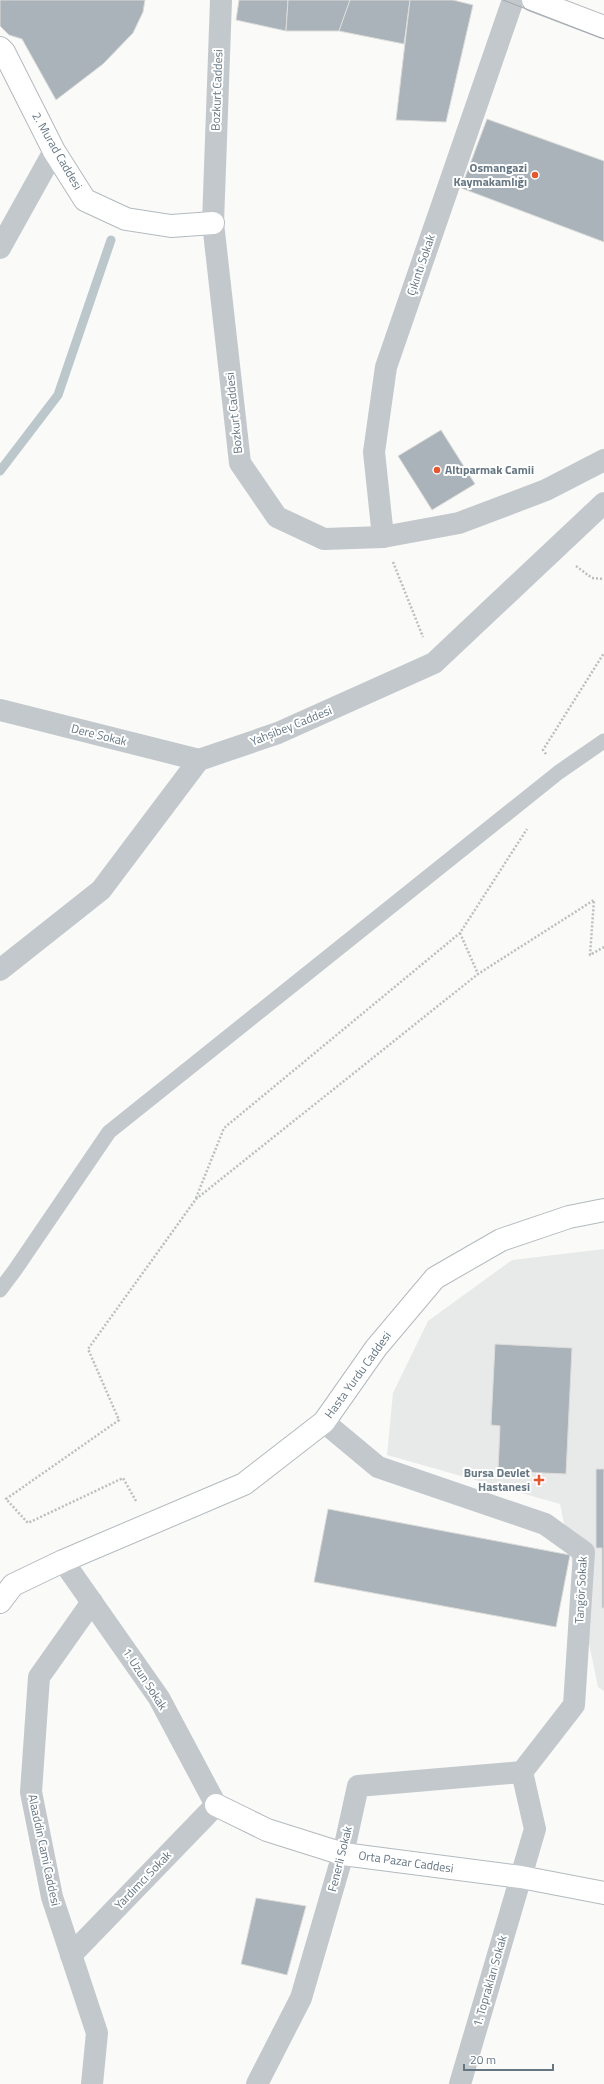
<svg xmlns="http://www.w3.org/2000/svg" width="604" height="2084" viewBox="0 0 604 2084" font-family="'Titillium Web',sans-serif">
  <style>
    .built { fill: #e8e9e9 }
    .lines { fill: none; stroke-linecap: round; stroke-linejoin: round }
    .stream { stroke: #bbc7cb; stroke-width: 9 }
    .building { fill: #aab3b9; stroke: #dcdcda }
    .secondary-casing { stroke: #b3babf; stroke-width: 24 }
    .primary-casing { stroke: #b5babe; stroke-width: 24 }
    .path { stroke: #bbbfc2; stroke-width: 2.5; stroke-dasharray: 2 2; stroke-linecap: butt }
    .service { stroke: #c3c8cc; stroke-width: 15 }
    .minor { stroke: #c3c8cc; stroke-width: 22 }
    .secondary { stroke: #fff; stroke-width: 22 }
    .primary { stroke: #fff; stroke-width: 22 }
    .tram { stroke: #a2aab0; stroke-width: 1 }
    .poi-dot { fill: #e4572e; stroke: #fff; stroke-width: 1.5 }
    .labels { text-anchor: middle; stroke-width: 4; stroke-linejoin: round; paint-order: stroke }
    .street-label { font-size: 12px; fill: #657683; stroke: #fff }
    .poi-label { font-size: 12px; font-weight: bold; fill: #657683; stroke: #fff; text-anchor: end }
  </style>
  <rect width="100%" height="100%" fill="#fafaf8"/>
  <!-- built -->
  <path class="built" d="M604,1249V1691L598,1687L560,1504L387,1455L393,1393L428,1321L512,1260Z"/>
  <g class="lines">
    <!-- stream -->
    <path class="stream" d="M0,471L58,395L111,240"/>
  </g>
  <!-- building -->
  <g class="building">
    <path d="M0,0H145L143,12L133,33L103,64L56,100L22,39L9,35L0,26Z"/>
    <path d="M239,0H288L286,31L236,20Z"/>
    <path d="M288,0H350L339,31H286Z"/>
    <path d="M350,0H410L404,44L339,31Z"/>
    <path d="M410,0H453L473,5L446,122L396,120Z"/>
    <path d="M487,119L604,161V242L461,188Z"/>
    <path d="M441,430L475,484L432,510L398,456Z"/>
    <path d="M495,1344L572,1348L566,1474L498,1471L500,1426L491,1425Z"/>
    <path d="M596,1469H604V1608H602V1548H596Z"/>
    <path d="M328,1509L570,1555L556,1627L314,1582Z"/>
    <path d="M256,1898L306,1906L287,1975L241,1964Z"/>
  </g>
  <g class="lines">
    <!-- secondary casing -->
    <g class="secondary-casing">
      <g id="secondary">
        <path d="M0,48L4,52L54,151L85,200L126,219L171,226L213,223"/>
        <path d="M0,1602L13,1585L63,1561L244,1484L324,1422L376,1348L435,1278L501,1240L569,1217L604,1210"/>
        <path d="M216,1805L267,1830L343,1854L521,1877L604,1893"/>
      </g>
    </g>
    <!-- primary casing -->
    <g class="primary-casing">
      <path id="primary" d="M533,0L604,27"/>
    </g>
    <!-- path -->
    <g class="path">
      <path d="M393,562L423,637"/>
      <path d="M576,566L592,578L604,579"/>
      <path d="M546,754L543,750L604,653"/>
      <path d="M460,933L478,974"/>
      <path d="M196,1198L224,1128L460,933L527,829"/>
      <path d="M136,1501L123,1478L28,1523L6,1499L119,1420L88,1349L196,1199L478,974L594,900L590,955L604,947"/>
    </g>
    <!-- service -->
    <path class="service" d="M0,1290L15,1270L109,1132L559,772L604,741"/>
    <!-- minor -->
    <g class="minor">
      <path d="M221,0L213,223L240,463L277,517L324,539L383,537L459,523L546,490L604,460"/>
      <path d="M0,248L54,151"/>
      <path d="M383,537L374,452L386,367L513,0"/>
      <path d="M0,710L199,760"/>
      <path d="M0,970L101,890L199,760L278,733L434,663L604,503"/>
      <path d="M324,1422L378,1467L545,1524L584,1552L574,1705L522,1772L535,1829L460,2084"/>
      <path d="M63,1561L159,1698L216,1805L71,1955"/>
      <path d="M92,2084L97,2033L52,1897L31,1792L39,1677L92,1602"/>
      <path d="M257,2084L301,1998L343,1854L358,1786L522,1772"/>
    </g>
    <!-- secondary -->
    <use href="#secondary" class="secondary"/>
    <!-- primary -->
    <use href="#primary" class="primary"/>
    <!-- tram -->
    <path class="tram" d="M503,0L604,39"/>
  </g>
  <!-- markers -->
  <g class="poi-dot">
    <circle cx="535" cy="175" r="4"/>
    <circle cx="437" cy="470" r="4"/>
    <path d="M537 1474h4v4h4v4h-4v4h-4v-4h-4v-4h4z"/>
  </g>
  <g class="labels">
    <!-- street labels -->
    <g class="street-label">
      <text transform="translate(217 90) rotate(-88)" y="4">Bozkurt Caddesi</text>
      <text transform="translate(57 151) rotate(60)" y="4">2. Murad Caddesi</text>
      <text transform="translate(421 265) rotate(-71)" y="4">Çıkıntı Sokak</text>
      <text transform="translate(234 413) rotate(-96)" y="4">Bozkurt Caddesi</text>
      <text transform="translate(291 726) rotate(-22)" y="4">Yahşibey Caddesi</text>
      <text transform="translate(99 735) rotate(14)" y="4">Dere Sokak</text>
      <text transform="translate(358 1375) rotate(-54)" y="4">Hasta Yurdu Caddesi</text>
      <text transform="translate(581 1590) rotate(-87)" y="4">Tangör Sokak</text>
      <text transform="translate(145 1679) rotate(57)" y="4">1. Uzun Sokak</text>
      <text transform="translate(44 1850) rotate(78)" y="4">Alaaddin Cami Caddesi</text>
      <text transform="translate(340 1859) rotate(-76)" y="4">Fenerli Sokak</text>
      <text transform="translate(406 1862) rotate(8)" y="4">Orta Pazar Caddesi</text>
      <text transform="translate(143 1880) rotate(-46)" y="4">Yardımcı Sokak</text>
      <text transform="translate(490 1981) rotate(-74)" y="4">1. Toprakları Sokak</text>
    </g>
    <!-- poi labels -->
    <g class="poi-label">
      <text x="527" y="172">Osmangazi<tspan x="527" dy="14">Kaymakamlığı</tspan></text>
      <text x="445" y="474" text-anchor="start">Altıparmak Camii</text>
      <text x="530" y="1477">Bursa Devlet<tspan x="530" dy="14">Hastanesi</tspan></text>
    </g>
  </g>
  <!-- scale -->
  <path d="M464 2064v6h89v-6" fill="none" stroke="#657683" stroke-width="2"/>
  <text x="470" y="2064" font-size="12" fill="#657683" stroke="#ffffff" stroke-width="3" paint-order="stroke">20 m</text>
</svg>
